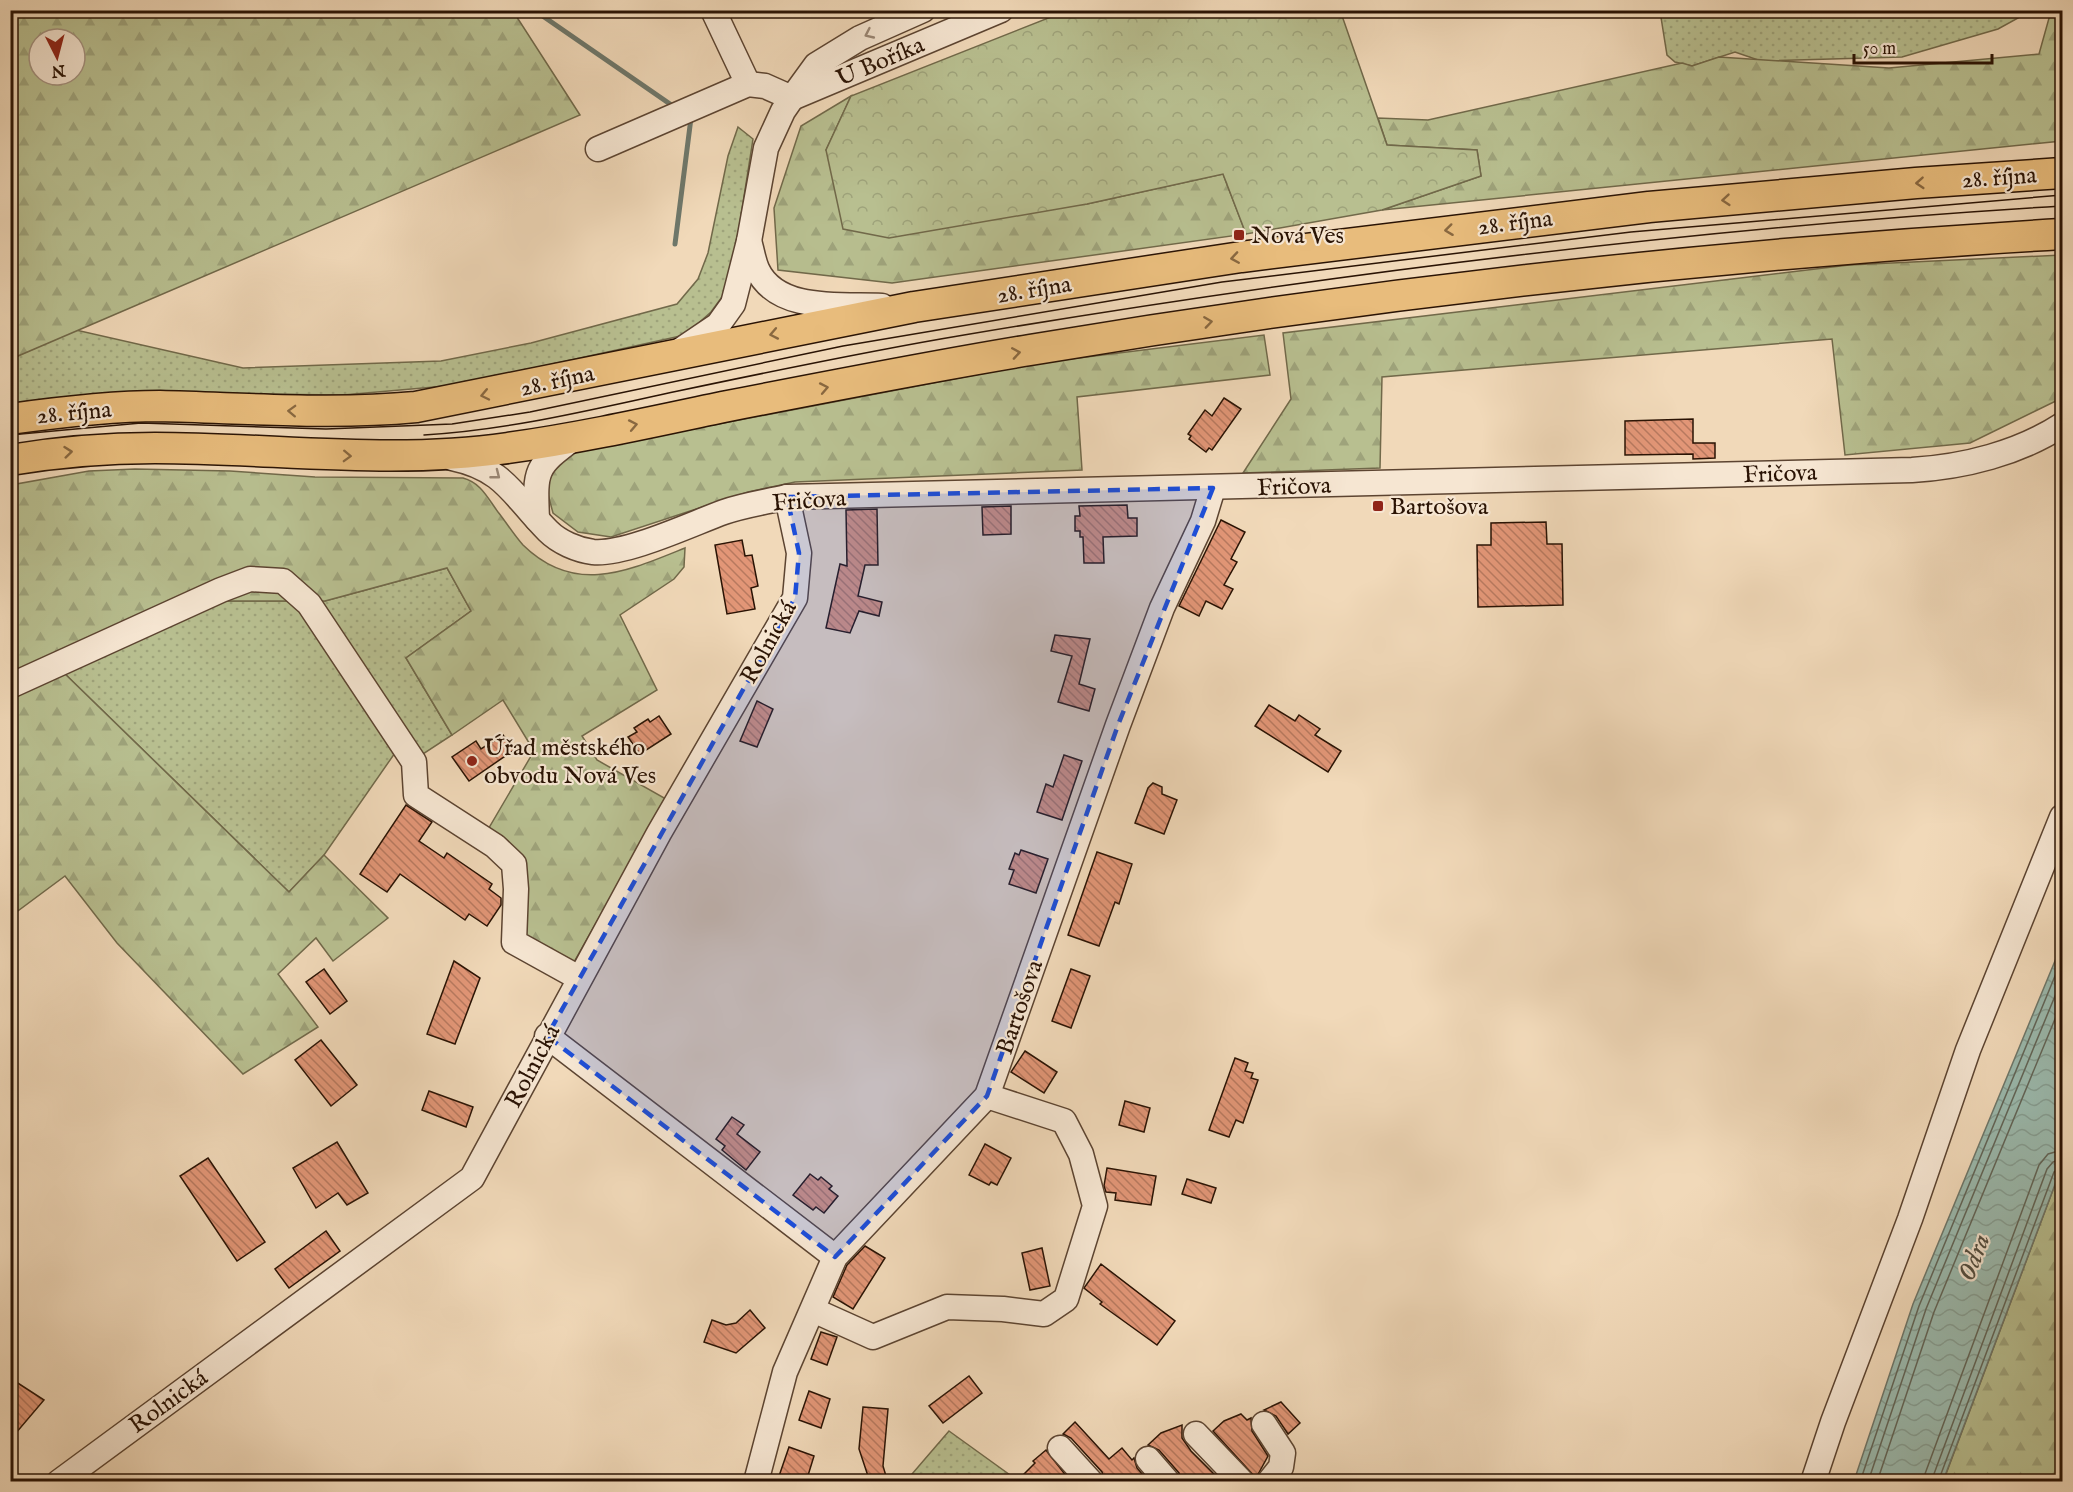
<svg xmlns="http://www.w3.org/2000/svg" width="2073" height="1492" viewBox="0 0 2073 1492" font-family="'IM FELL English',serif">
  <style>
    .grass { fill: url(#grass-dots); stroke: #71694a; stroke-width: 1.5 }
    .forest { fill: url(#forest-firs); stroke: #71694a; stroke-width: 1.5; fill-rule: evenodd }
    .park { fill: url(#park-crowns); stroke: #71694a; stroke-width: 1.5 }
    .water { fill: url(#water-waves); stroke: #6e776a; stroke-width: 1.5 }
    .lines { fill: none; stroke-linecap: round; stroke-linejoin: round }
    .shore { stroke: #626659; stroke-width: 1.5 }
    .stream { stroke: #6e776a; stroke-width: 5 }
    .building { fill: url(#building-back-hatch); stroke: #2a1304; stroke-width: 1.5 }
    .minor-casing { stroke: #5c4431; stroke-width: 27 }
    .major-casing { stroke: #2a1304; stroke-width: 33 }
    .minor { stroke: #f6e6d2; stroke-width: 24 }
    .major { stroke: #e8bc7c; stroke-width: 30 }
    .tram { stroke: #2a1304; stroke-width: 1.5 }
    .oneway { stroke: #9a8775 }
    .oneway2 { stroke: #896840 }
    .marked { fill: #1d4ed8; fill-opacity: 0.2; stroke: #1d4ed8; stroke-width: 4.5; stroke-dasharray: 12 8; stroke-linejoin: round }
    .poi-dot { fill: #8f2418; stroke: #f6e6d2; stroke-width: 2 }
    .labels { text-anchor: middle; stroke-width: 4.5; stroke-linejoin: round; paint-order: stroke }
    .street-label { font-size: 24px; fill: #2a1304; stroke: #f6e6d2 }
    .poi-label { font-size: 24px; fill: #2a1304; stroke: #f6e6d2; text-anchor: start }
    .water-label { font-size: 26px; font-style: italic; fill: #524d40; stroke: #f6e6d2 }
  </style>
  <defs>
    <pattern id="grass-dots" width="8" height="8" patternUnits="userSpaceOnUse" patternTransform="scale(1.5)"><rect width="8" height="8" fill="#b8bf90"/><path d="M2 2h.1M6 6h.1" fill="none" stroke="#9ea37b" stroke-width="1.8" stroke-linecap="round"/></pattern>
    <pattern id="forest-firs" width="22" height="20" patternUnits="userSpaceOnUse" patternTransform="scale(1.5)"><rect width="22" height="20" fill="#b8bf90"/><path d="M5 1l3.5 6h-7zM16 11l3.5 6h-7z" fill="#9ea37b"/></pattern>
    <pattern id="park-crowns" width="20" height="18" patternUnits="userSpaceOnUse" patternTransform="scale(1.5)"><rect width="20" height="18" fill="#b8bf90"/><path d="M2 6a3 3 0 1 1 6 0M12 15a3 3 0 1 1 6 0" fill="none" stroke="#9ea37b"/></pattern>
    <pattern id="water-waves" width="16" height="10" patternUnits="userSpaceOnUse" patternTransform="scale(1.5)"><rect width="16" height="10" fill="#9bbaae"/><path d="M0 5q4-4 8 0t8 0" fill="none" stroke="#869f94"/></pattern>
    <pattern id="building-back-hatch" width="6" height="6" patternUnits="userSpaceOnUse" patternTransform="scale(1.5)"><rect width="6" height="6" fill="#e29677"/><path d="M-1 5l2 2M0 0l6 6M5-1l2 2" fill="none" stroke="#b7795f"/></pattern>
  </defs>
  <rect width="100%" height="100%" fill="#f1d9b9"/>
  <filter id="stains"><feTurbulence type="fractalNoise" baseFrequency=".00333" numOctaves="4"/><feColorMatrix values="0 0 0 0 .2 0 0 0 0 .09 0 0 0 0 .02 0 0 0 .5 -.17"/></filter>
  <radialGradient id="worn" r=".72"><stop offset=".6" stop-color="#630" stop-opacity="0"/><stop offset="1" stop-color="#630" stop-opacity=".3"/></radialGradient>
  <!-- grass -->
  <g class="grass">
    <path d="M1660,11H2025L2020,17L1998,29L1902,57L1761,61L1735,52L1692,66L1675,62L1667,55Z"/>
    <path d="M738,127L753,139L730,286L711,312L685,335L457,385L343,395L163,393L11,405L10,359L76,330L243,368L441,361L531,343L677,304L698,279L708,253L728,156Z"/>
    <path d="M447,568L471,611L406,658L452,735L423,754L397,750L324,855L289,892L62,671L225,601H325Z"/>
    <path d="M949,1431L1010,1475L1002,1481H906Z"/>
  </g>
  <!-- forest -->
  <g class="forest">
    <path d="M10,11H513L580,115L11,359ZM39,39H75V75H39Z"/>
    <path d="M2051,11H2062V141L1382,210L1481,176L1477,150L1387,145L1378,118L1428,120L1682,63L1692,66L1719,57L1889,68L2039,54Z"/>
    <path d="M851,96L826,150L1087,204L1223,174L1246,234L892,283L778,270L774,208L801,126Z"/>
    <path d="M2062,255V398L1970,443L1845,455L1832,339L1382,377L1380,468L1243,473L1291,399L1283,333L1849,265Z"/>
    <path d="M1264,335L1270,375L1077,397L1082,470L795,482L748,492L611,537L578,532L553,513L545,483L555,464L572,452L1038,363Z"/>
    <path d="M135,469L230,471L315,477L463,478C481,483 487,497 498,512C506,522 514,535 523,545C575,596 628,571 685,548L684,567L674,579L620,615L657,690L582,736L597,760L666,799L574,962L523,936L521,879L480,843L534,751L503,700L452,735L406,658L471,611L447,568L325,601H225L62,671L289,892L324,855L388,918L333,961L316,938L278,974L318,1027L243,1074L117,943L65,876L11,916V485L89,471Z"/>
    <path d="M2062,1166V1481L1943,1482Z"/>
  </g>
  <!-- park -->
  <path class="park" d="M1340,10L1387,145L1477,150L1481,176L1382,210L1246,234L1223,174L1087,204L889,238L843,229L826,150L851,96L1066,11Z"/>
  <!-- water -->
  <path class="water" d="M2062,944V1166L1943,1481H1854L1913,1304Z"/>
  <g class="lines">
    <!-- shore -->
    <g class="shore">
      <path d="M1860,1482L1919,1306L2062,959"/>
      <path d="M1868,1482L1926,1309L2062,979"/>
      <path d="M1877,1482L1934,1312L2062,1002"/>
      <path d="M1922,1482L2039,1165L2048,1154L2062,1150"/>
      <path d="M1931,1482L2047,1169L2053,1162L2062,1159"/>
      <path d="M1938,1482L2054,1172L2062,1167"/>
    </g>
    <!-- stream -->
    <g class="stream">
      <path d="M534,10L670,104"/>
      <path d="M675,244L691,118"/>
    </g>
  </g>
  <!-- building -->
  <g class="building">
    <path d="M1224,398L1241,409L1212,450L1209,448L1206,452L1189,439L1191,436L1188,434L1205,410L1212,416Z"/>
    <path d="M1693,419V443H1715V458L1693,459V454L1625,455V421Z"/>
    <path d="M1127,505L1128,518H1137V536L1103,537L1104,563H1084L1083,537H1080V531H1075V516H1080L1079,506Z"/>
    <path d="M1011,506V534L983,535L982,507Z"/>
    <path d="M877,509L878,565H865L858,596L882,602L879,616L859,611L850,633L826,628L840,564L847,566L846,510Z"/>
    <path d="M1221,520L1245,532L1231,559L1237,562L1224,585L1233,589L1222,609L1206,601L1199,616L1179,606Z"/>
    <path d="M1546,522L1547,544H1562L1563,605L1478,607L1477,545H1491V523Z"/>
    <path d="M742,540L745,556L752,555L758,586L751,588L755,609L727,614L715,545Z"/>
    <path d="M1055,635L1090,639L1079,684L1095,689L1089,711L1058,702L1072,656L1051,651Z"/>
    <path d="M757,701L773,709L757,747L740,741Z"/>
    <path d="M1269,705L1295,721L1299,715L1320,729L1315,735L1341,751L1328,772L1255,726Z"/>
    <path d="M659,716L671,734L640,754L628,737L637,732L634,728L648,719L650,722Z"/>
    <path d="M503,735L514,750L469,781L452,757L476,741L481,749Z"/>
    <path d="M1064,755L1082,761L1062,820L1037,812L1046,784L1053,787Z"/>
    <path d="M1153,783L1162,787V794L1177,800L1164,834L1135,823L1148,788Z"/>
    <path d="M406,805L432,822L419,841L444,858L447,853L492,884L489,889L501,898V905L487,926L469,914L465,920L400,874L387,892L360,874Z"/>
    <path d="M1021,850L1048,859L1036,893L1009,884L1014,870L1009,869L1015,853L1019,855Z"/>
    <path d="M1097,852L1132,864L1119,904L1115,902L1099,946L1068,935Z"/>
    <path d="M454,961L480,978L455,1044L427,1034Z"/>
    <path d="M324,969L347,1001L330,1014L306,982Z"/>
    <path d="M1071,969L1090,976L1071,1028L1052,1021Z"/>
    <path d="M321,1040L357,1085L331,1106L295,1060Z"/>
    <path d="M1025,1051L1057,1072L1044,1093L1011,1072Z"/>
    <path d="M1235,1058L1248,1063L1245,1071L1253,1073L1251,1078L1258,1080L1243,1123L1236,1120L1229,1137L1209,1130Z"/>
    <path d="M429,1091L473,1107L466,1127L422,1110Z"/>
    <path d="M1125,1101L1150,1108L1144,1132L1119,1125Z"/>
    <path d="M732,1117L744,1125L737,1134L760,1152L746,1170L722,1150L725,1146L716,1139Z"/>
    <path d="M337,1142L368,1193L347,1205L338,1193L316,1208L293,1168Z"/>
    <path d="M985,1144L1011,1158L997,1185L991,1182L989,1185L969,1175Z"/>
    <path d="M208,1158L265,1242L237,1261L180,1176Z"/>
    <path d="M1107,1168L1156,1176L1151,1205L1115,1200L1116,1193L1106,1192L1104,1186Z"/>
    <path d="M810,1174L818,1180L821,1177L832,1186L829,1189L838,1196L824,1213L816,1207L813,1210L793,1195Z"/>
    <path d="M1187,1179L1216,1188L1211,1203L1182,1194Z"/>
    <path d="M326,1231L340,1251L289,1288L275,1269Z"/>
    <path d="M865,1246L885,1258L853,1309L833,1297L847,1265Z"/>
    <path d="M1042,1248L1050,1286L1030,1290L1022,1253Z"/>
    <path d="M1101,1264L1175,1321L1157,1345L1100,1304L1102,1302L1084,1288Z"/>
    <path d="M750,1310L765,1328L736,1353L704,1342L712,1320L726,1325L736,1323Z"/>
    <path d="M821,1332L837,1337L827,1365L811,1359Z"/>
    <path d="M969,1376L982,1393L943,1423L929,1406Z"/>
    <path d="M10,1378L44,1400L10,1440Z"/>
    <path d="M809,1391L830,1399L821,1428L799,1420Z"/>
    <path d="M1281,1402L1300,1423L1288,1434L1276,1416L1264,1410Z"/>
    <path d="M863,1407L888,1409L883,1466L886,1476L870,1482L859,1449Z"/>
    <path d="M1241,1414L1247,1420L1251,1418L1252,1431L1268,1456L1256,1478L1213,1431L1224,1421Z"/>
    <path d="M1075,1422L1109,1459L1122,1448L1132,1460L1134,1458L1137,1468L1149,1482H1105L1102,1472L1071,1438L1063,1434Z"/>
    <path d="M1182,1425V1438L1191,1451L1222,1482H1182L1179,1473L1159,1450L1148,1445L1161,1433Z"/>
    <path d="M789,1447L814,1456L806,1482H777Z"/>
    <path d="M1046,1450L1071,1482H1016L1035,1463L1033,1461Z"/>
  </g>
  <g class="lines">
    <!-- minor casing -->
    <g class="minor-casing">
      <g id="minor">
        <path d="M713,10L748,84"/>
        <path d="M792,98L1001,10"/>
        <path d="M598,149L748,84L765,86L792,98"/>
        <path d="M749,241C752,250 753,260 757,269C777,313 843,304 882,306"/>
        <path d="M678,352L718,325L733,304L749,241L766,148L783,111L792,98L816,65L860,38L923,10"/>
        <path d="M452,458C505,469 513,496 548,531C559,542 577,550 593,552C626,555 691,524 724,512C744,505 766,502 787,497L1912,470C1964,467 2019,453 2062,425"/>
        <path d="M537,519C535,471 534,467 574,438"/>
        <path d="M10,686L221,590L250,579L283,581L309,604L414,762L416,795L495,846L514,864L516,889L514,942L579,978"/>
        <path d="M547,1036L835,1257"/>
        <path d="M813,1310L873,1337L947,1307L1003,1309L1044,1314L1066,1299L1095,1206L1081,1154L1064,1121L987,1096"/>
        <path d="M1264,1424L1283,1453L1281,1467L1269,1482"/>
        <path d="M1196,1434L1242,1482"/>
        <path d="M1060,1448L1091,1482"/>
        <path d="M1148,1459L1168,1482"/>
        <path d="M59,1482L472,1178L659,833L795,598L799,553L787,497"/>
        <path d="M756,1482L785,1372L835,1257L987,1096L1118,725L1162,608L1203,521L1213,488"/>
        <path d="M1813,1482L1833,1422L1910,1219L1968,1050L2062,817"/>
      </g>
    </g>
    <!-- major casing -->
    <g class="major-casing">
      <g id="major">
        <path d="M10,419C60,412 110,406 160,406C246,408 330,415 416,407L914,307L1241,257L1649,207L1916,183L2062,173"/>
        <path d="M10,460C58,452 107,448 155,448C274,448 390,465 508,448C580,438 652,422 723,407C825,387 927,367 1030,350C1371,293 1716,254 2062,234"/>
      </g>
    </g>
    <!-- minor -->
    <use href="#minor" class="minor"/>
    <!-- major -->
    <use href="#major" class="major"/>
    <!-- tram -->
    <g class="tram">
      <path d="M10,435L141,423L326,429L452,424L530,412L843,346L1222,282L1631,232L2062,195"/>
      <path d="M424,435C510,430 594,409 678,391C773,371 868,351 964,335C1327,274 1694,228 2062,206"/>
    </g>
  </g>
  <!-- one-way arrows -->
  <defs><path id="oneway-chevron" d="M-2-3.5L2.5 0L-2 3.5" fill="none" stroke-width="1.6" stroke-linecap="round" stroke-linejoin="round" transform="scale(1.5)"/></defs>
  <g class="oneway">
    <use href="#oneway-chevron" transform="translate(869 34) rotate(155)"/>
    <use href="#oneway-chevron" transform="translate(496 475) rotate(38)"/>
  </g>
  <g class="oneway2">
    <use href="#oneway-chevron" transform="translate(1920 183) rotate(176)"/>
    <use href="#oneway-chevron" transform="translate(1726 200) rotate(175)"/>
    <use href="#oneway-chevron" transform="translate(1449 230) rotate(173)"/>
    <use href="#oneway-chevron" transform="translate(1235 258) rotate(171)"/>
    <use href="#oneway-chevron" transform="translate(1208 322) rotate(-8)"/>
    <use href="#oneway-chevron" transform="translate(774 334) rotate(169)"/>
    <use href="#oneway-chevron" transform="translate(1016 353) rotate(-9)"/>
    <use href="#oneway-chevron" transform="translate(824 388) rotate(-11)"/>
    <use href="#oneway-chevron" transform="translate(485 395) rotate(168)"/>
    <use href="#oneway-chevron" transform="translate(292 411) rotate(-178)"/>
    <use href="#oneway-chevron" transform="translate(633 425) rotate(-11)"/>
    <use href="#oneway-chevron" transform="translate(68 452) rotate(-6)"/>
    <use href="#oneway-chevron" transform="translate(347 456) rotate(2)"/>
  </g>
  <!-- marked area -->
  <path class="marked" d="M1213,488L1118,725L987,1096L835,1257L547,1036L795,598L799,553L787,497Z"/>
  <!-- markers -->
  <g class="poi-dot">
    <rect x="1233" y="229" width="12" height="12" rx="3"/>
    <rect x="1372" y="500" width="12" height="12" rx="3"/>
    <circle cx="472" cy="761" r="6"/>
  </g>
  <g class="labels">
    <!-- street labels -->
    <g class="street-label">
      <text transform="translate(880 61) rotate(-23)" y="8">U Boříka</text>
      <text transform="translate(1999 177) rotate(-4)" y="8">28. října</text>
      <text transform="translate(1515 222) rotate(-7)" y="8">28. října</text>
      <text transform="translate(1034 289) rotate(-9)" y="8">28. října</text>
      <text transform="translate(557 380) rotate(-12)" y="8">28. října</text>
      <text transform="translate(74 412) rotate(-5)" y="8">28. října</text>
      <text transform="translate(1780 473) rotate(-2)" y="8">Fričova</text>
      <text transform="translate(1294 486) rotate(-2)" y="8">Fričova</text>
      <text transform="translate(809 500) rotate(-4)" y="8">Fričova</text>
      <text transform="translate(768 642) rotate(-61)" y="8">Rolnická</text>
      <text transform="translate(1019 1007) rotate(-71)" y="8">Bartošova</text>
      <text transform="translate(532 1066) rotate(-62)" y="8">Rolnická</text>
      <text transform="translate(168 1401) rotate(-36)" y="8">Rolnická</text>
    </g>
    <!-- poi labels -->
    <g class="poi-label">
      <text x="1251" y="243">Nová Ves</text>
      <text x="1390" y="514">Bartošova</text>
      <text x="484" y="755">Úřad městského<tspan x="484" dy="28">obvodu Nová Ves</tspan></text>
    </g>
    <!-- water labels -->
    <g class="water-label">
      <text transform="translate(1973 1257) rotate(-69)" y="9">Odra</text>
    </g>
  </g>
  <!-- margin -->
  <rect width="2073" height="1492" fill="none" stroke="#f1d9b9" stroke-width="36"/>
  <rect x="12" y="12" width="2049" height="1468" fill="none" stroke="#2a1304" stroke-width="3"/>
  <rect x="18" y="18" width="2037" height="1456" fill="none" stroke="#2a1304" stroke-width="1.5"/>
  <!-- north arrow -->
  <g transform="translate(57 57) rotate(174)"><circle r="28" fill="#f6e6d2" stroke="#a49280" stroke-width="1.5"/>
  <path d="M0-4.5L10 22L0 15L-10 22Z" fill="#8f2418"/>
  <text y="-9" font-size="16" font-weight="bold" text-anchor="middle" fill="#2a1304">N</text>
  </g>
  <!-- scale -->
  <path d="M1854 54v9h138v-9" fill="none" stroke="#2a1304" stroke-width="3"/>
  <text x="1863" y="54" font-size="18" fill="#2a1304" stroke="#f6e6d2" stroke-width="4.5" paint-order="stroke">50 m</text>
  <rect width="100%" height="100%" filter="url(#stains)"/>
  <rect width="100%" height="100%" fill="url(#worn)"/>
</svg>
